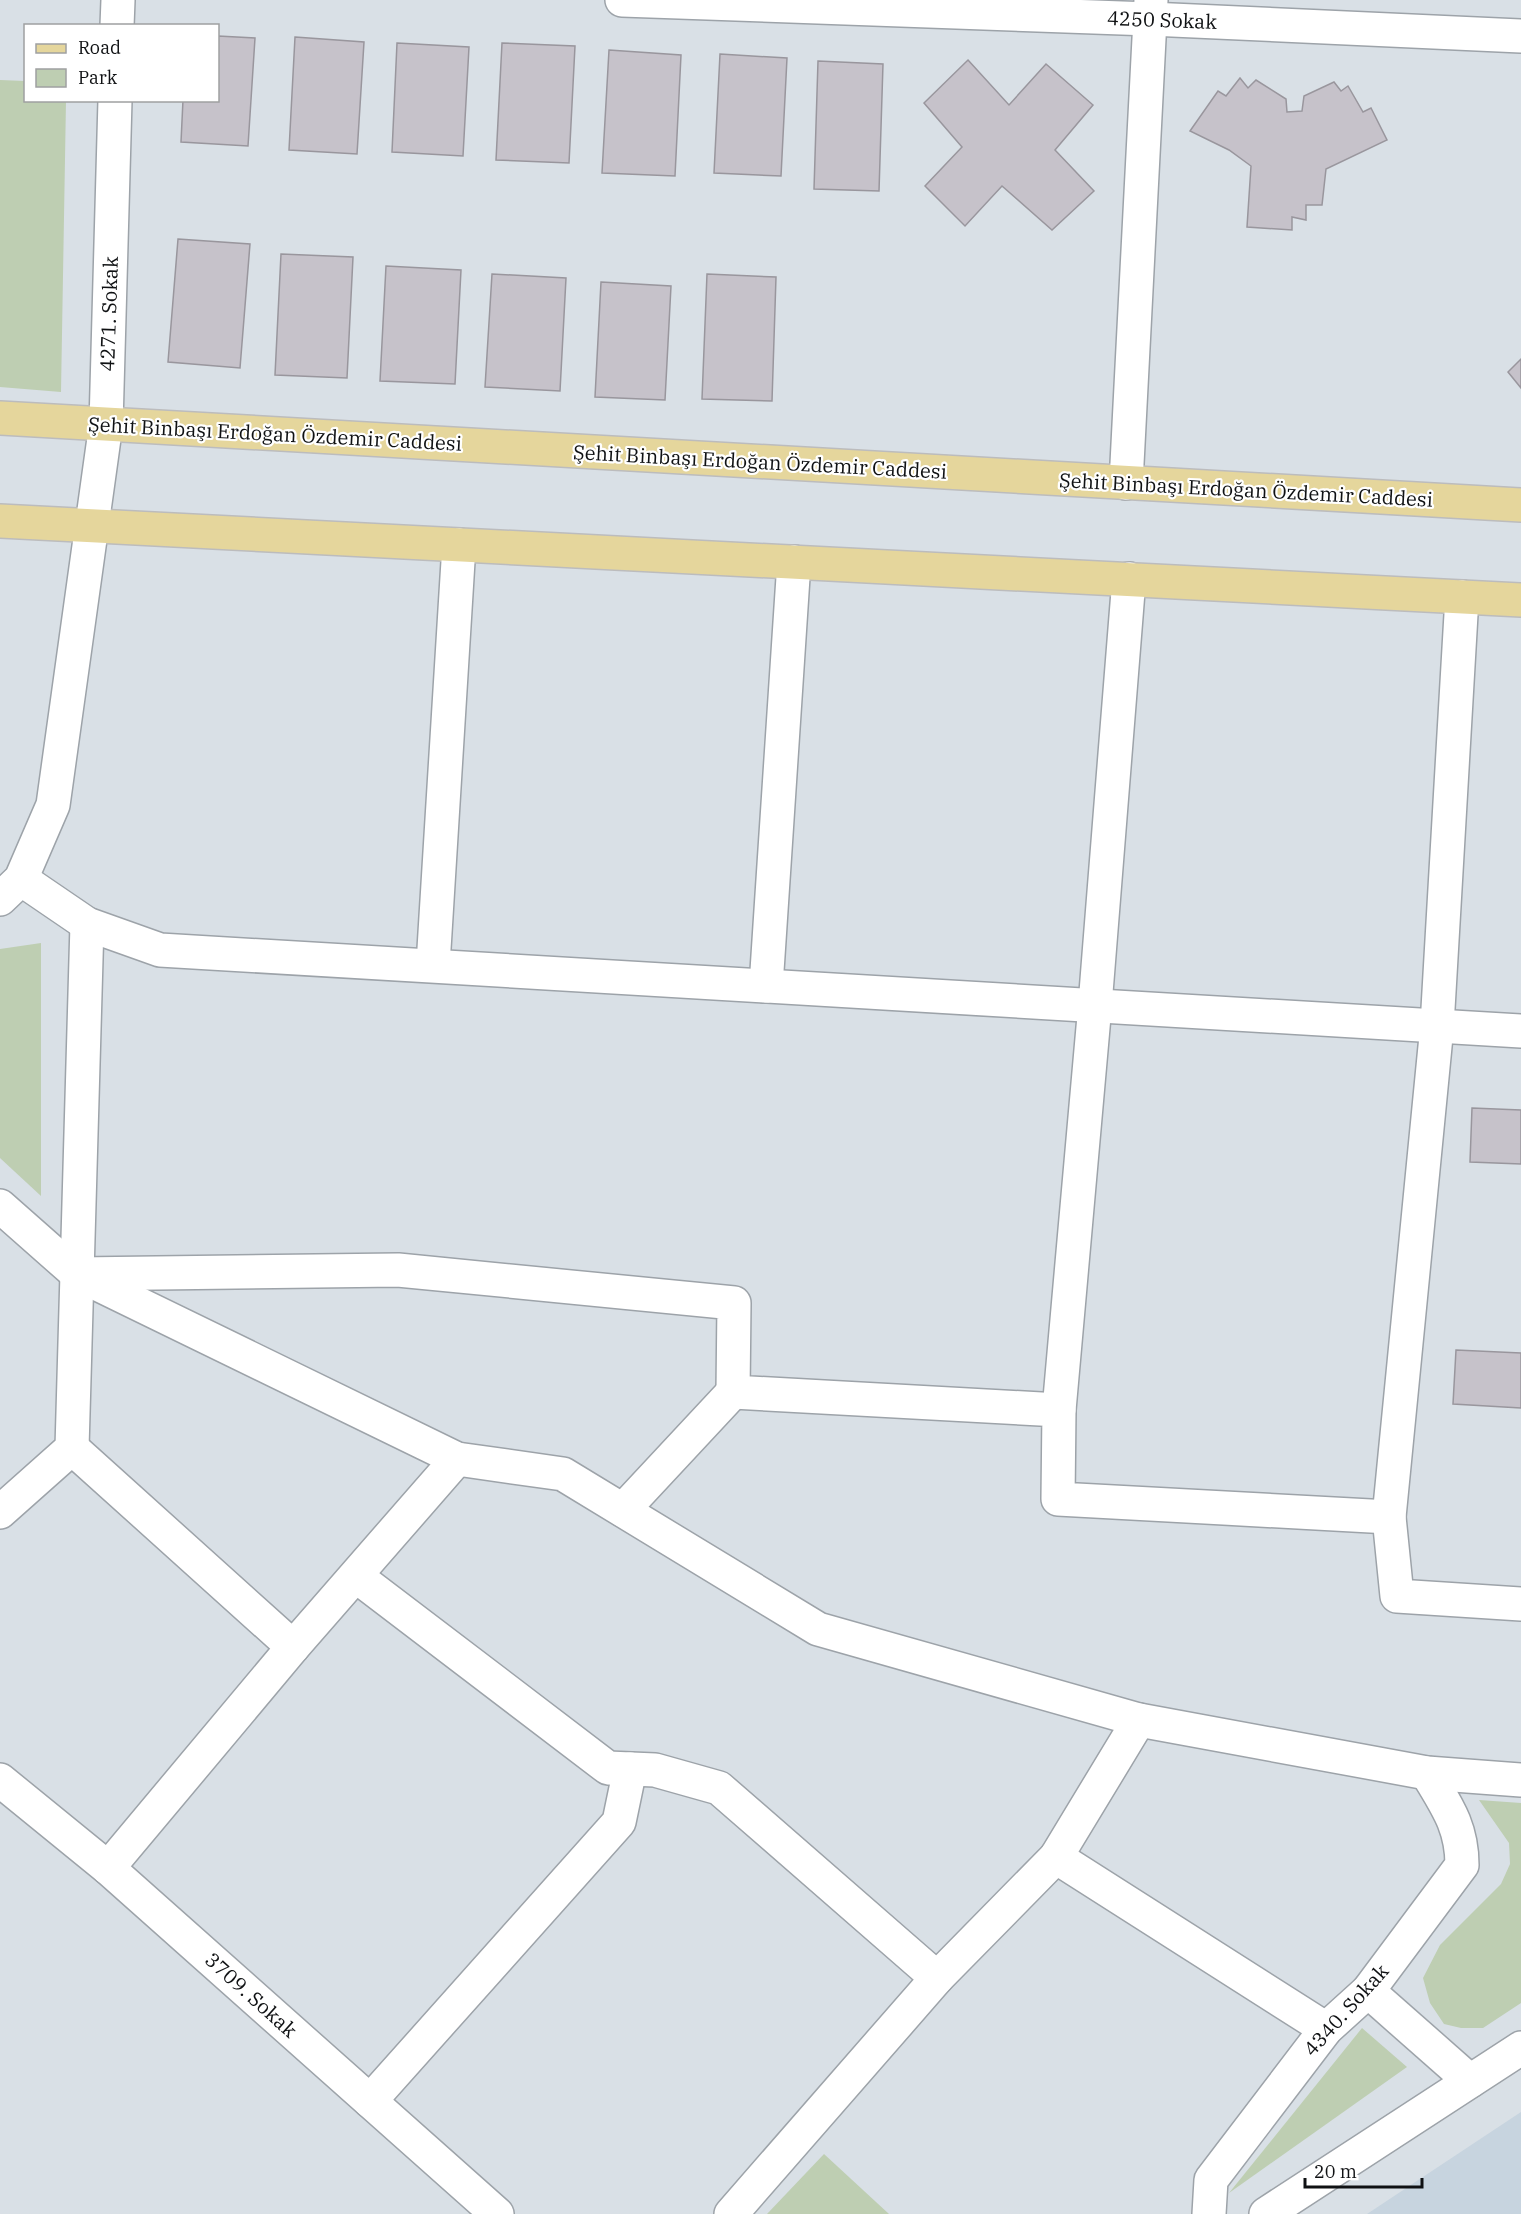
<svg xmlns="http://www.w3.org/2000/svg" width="1521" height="2214" viewBox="0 0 1521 2214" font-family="'IBM Plex Serif',serif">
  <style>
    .built { fill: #c7d4df }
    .green { fill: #beceb2 }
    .building { fill: #c6c2ca; stroke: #99969d; stroke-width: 1.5 }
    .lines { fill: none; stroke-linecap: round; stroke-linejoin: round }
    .minor-casing { stroke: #9da3a9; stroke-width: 36 }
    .major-casing { stroke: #bcbcbd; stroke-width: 36 }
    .minor { stroke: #fff; stroke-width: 33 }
    .major { stroke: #e5d69c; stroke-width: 33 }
    .labels { text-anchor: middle; stroke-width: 4.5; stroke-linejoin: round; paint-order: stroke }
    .street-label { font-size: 20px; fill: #0f1113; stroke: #fff }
  </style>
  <rect width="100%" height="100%" fill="#d9e0e6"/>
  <!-- built -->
  <path class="built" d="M1521,2112V2214H1367Z"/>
  <!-- green -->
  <g class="green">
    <path d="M0,80L25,81L26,100L66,101L61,392L0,387Z"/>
    <path d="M41,943V1196L0,1158V949Z"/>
    <path d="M1479,1800L1521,1803V2003L1483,2028H1461L1444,2024L1430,2003L1423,1978L1440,1945L1501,1884L1510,1864L1509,1843Z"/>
    <path d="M1362,2028L1407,2067L1229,2193Z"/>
    <path d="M824,2154L889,2214H767Z"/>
  </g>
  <!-- building -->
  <g class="building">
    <path d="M218,36L255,38L248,146L181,142L183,100H218Z"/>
    <path d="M295,37L364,42L357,154L289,150Z"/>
    <path d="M397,43L469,47L463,156L392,152Z"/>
    <path d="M502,43L575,46L569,163L496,160Z"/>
    <path d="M609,50L681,55L675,176L602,173Z"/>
    <path d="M720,54L787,58L781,176L714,173Z"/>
    <path d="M968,60L1009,105L1046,64L1093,105L1055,150L1094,191L1052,230L1002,186L965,226L925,186L962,147L924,103Z"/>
    <path d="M818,61L883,64L879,191L814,189Z"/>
    <path d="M1240,78L1248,88L1256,80L1286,99L1287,112L1302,111L1304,96L1334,82L1341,91L1348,86L1363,112L1371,108L1387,140L1326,169L1322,205H1306V220L1292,217V230L1247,227L1251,166L1229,150L1190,131L1218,91L1226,96Z"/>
    <path d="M178,239L250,244L240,368L168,362Z"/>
    <path d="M281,254L353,257L347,378L275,375Z"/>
    <path d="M386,266L461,270L455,384L380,381Z"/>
    <path d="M492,274L566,278L560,391L485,387Z"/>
    <path d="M707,274L776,277L772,401L702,399Z"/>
    <path d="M601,282L671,286L665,400L595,397Z"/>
    <path d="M1521,359V388L1508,372Z"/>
    <path d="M1472,1108L1521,1110V1164L1470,1162Z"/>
    <path d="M1456,1350L1521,1353V1408L1453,1404Z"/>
  </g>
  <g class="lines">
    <!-- minor casing -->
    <g class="minor-casing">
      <g id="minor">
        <path d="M622,0L1150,19L1521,36"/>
        <path d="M117,26L118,0"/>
        <path d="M1126,483L1151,0"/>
        <path d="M21,879L87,924L160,950L1521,1031"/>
        <path d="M0,899L21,879L53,805L106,424L115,100"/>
        <path d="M433,965L459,545"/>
        <path d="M766,986L794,562"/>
        <path d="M0,1206L77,1274L457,1459L563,1474L818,1629L1139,1720L1427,1773L1521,1780"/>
        <path d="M77,1274L398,1270L734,1303L733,1392L1059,1410L1058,1499L1389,1517L1397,1596L1521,1604"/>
        <path d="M1059,1410L1095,1005L1129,579"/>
        <path d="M72,1448L293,1647"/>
        <path d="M623,1510L733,1392"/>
        <path d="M0,1512L72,1448L87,924"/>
        <path d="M1389,1517L1437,1026L1462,597"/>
        <path d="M356,1576L608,1768L655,1770L719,1788L937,1978"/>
        <path d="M0,1780L108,1868L497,2214"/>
        <path d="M1056,1857L1326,2029"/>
        <path d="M108,1868L293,1647L457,1459"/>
        <path d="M1368,1991L1470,2081"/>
        <path d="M370,2101L619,1822L630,1769"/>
        <path d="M731,2214L937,1978L1056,1857L1139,1720"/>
        <path d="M1209,2214L1211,2180L1326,2029L1368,1991L1462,1865C1462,1826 1446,1805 1427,1773"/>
        <path d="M1266,2214L1521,2048"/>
      </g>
    </g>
    <!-- major casing -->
    <g class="major-casing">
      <g id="major">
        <path d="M0,418L1521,505"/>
        <path d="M0,521L1521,600"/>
      </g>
    </g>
    <!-- minor -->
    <use href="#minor" class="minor"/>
    <!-- major -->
    <use href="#major" class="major"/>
  </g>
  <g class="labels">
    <!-- street labels -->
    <g class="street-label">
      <text transform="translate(1162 20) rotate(2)" y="7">4250 Sokak</text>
      <text transform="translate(109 314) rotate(-88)" y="7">4271. Sokak</text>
      <text transform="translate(275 434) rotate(3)" y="7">Şehit Binbaşı Erdoğan Özdemir Caddesi</text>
      <text transform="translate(760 462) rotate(3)" y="7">Şehit Binbaşı Erdoğan Özdemir Caddesi</text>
      <text transform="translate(1246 490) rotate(3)" y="7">Şehit Binbaşı Erdoğan Özdemir Caddesi</text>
      <text transform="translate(251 1995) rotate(42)" y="7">3709. Sokak</text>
      <text transform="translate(1346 2010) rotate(-48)" y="7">4340. Sokak</text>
    </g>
  </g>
  <!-- legend -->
  <rect x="24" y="24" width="195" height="78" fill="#ffffff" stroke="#9fa0a1" stroke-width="1.5"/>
  <rect x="36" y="44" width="30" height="9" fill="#e5d69c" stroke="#9fa0a1" stroke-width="1.5"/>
  <text x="78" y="54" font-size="18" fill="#0f1113">Road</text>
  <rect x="36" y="69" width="30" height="18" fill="#beceb2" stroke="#9fa0a1" stroke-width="1.5"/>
  <text x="78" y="84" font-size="18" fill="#0f1113">Park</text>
  <!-- scale -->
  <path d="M1305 2178v9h117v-9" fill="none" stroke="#0f1113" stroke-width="3"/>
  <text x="1314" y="2178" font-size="18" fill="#0f1113" stroke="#ffffff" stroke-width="4.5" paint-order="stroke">20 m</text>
</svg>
